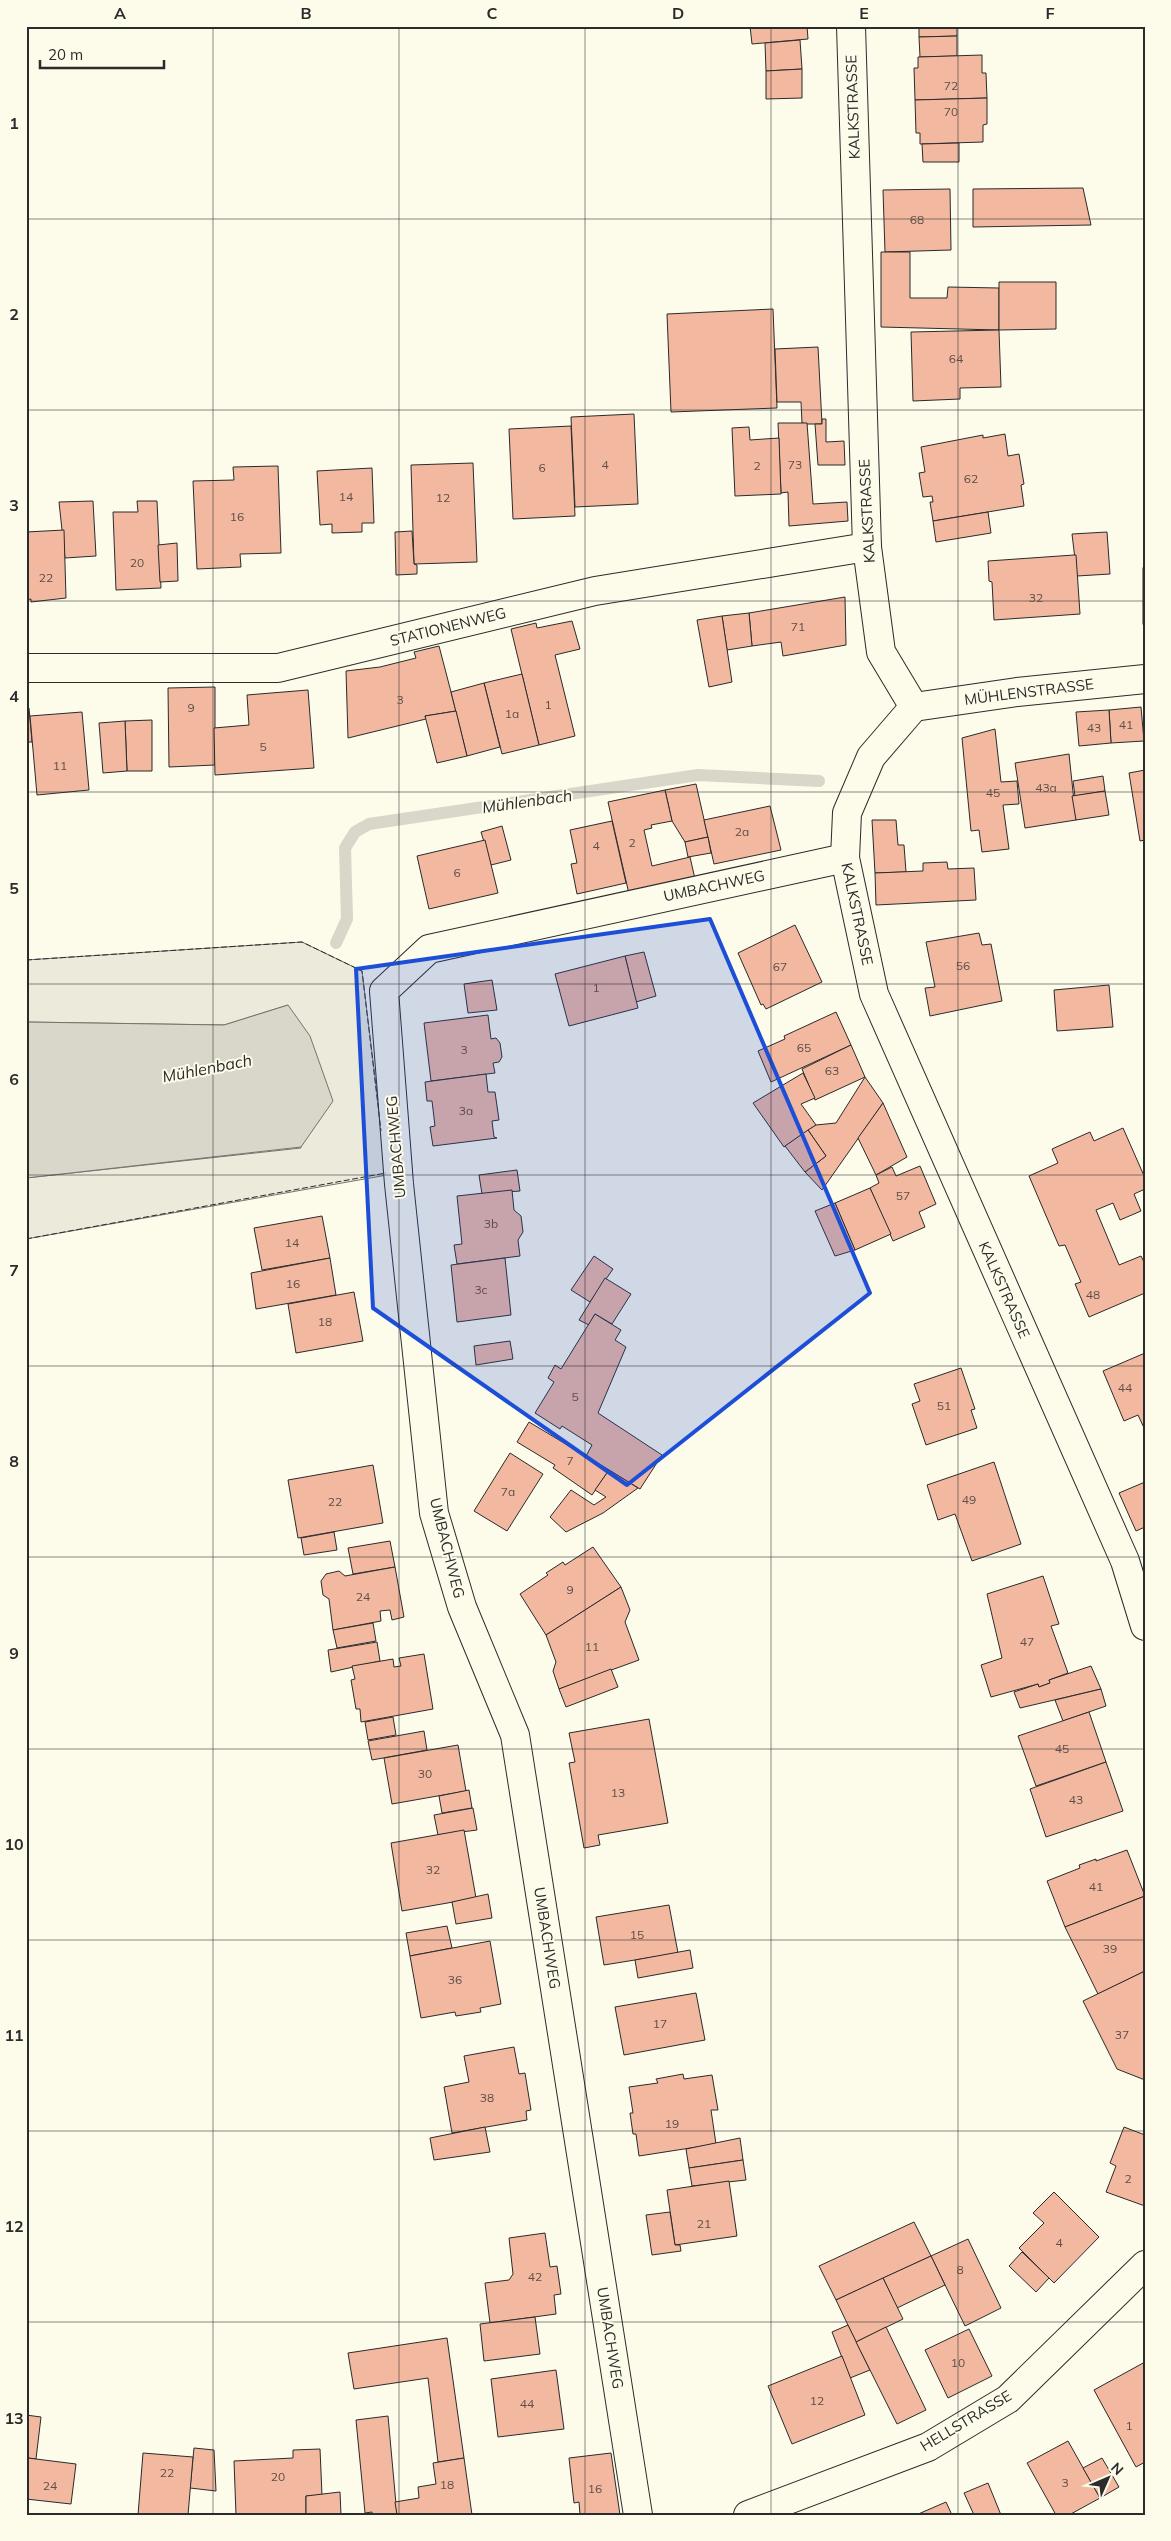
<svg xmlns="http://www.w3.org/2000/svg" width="1171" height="2541" viewBox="0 0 1171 2541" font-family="Mulish,sans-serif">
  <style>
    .green { fill: #ecebdb; stroke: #74746e }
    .water { fill: #d8d7c9; stroke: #74746e }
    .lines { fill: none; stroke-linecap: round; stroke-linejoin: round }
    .stream { stroke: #d8d7c9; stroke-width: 12 }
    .building { fill: #f2b8a0; stroke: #2b2b2b }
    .minor-casing { stroke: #2b2b2b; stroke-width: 30 }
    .minor { stroke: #fdfbea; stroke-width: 28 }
    .fence { stroke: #2b2b2b; stroke-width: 1; stroke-dasharray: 6 2.5; stroke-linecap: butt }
    .marked { fill: #1d4ed8; fill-opacity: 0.2; stroke: #1d4ed8; stroke-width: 4; stroke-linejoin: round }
    .grid { fill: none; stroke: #2b2b2b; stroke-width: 1; stroke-opacity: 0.55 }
    .labels { text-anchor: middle; stroke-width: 4; stroke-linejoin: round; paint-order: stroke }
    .number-label { font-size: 12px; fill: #5d4e48 }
    .street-label { font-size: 15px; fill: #2b2b2b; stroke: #fdfbea }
    .water-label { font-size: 16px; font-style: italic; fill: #2b2b2b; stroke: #fdfbea }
    .neatline { fill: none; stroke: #2b2b2b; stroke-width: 2 }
    .grid-label { font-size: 16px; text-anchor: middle; font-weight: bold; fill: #2b2b2b }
  </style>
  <rect width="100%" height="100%" fill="#fdfbea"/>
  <!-- green -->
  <path class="green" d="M302,942L362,971L387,1175L26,1239V1178L301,1148L288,1005L224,1025L26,1022V960Z"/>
  <!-- water -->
  <path class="water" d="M288,1005L310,1036L333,1101L301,1147L26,1178V1022L224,1025Z"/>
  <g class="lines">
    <!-- stream -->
    <path class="stream" d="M336,943L347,919L345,848L355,832L369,824L698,775L819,781"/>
  </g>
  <!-- building -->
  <g class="building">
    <path d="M750,26H807L808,39L752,44Z"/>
    <path d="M919,26H957V36L919,37Z"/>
    <path d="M957,36V56L920,57L919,37Z"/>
    <path d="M800,40L802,69L766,71L765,43Z"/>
    <path d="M982,55V73H986L987,98L915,100L914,68H918V57Z"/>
    <path d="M802,69V98L766,99V71Z"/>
    <path d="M987,98V124L983,125V142L920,144V133H916L915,100Z"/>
    <path d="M959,143V162H923L922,144Z"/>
    <path d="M1083,188L1091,225L973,227V189Z"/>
    <path d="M950,189L951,250L885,252L883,190Z"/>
    <path d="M881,252H910V298H947L948,287L999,288V330L881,327Z"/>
    <path d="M999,282H1056V329L999,330Z"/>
    <path d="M773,309L777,408L671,412L667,314Z"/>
    <path d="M999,330L1001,387L960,388V399L913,401L911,332Z"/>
    <path d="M818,347L822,424H807L802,423L801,402H777L775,349Z"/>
    <path d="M634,414L638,504L575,507L571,417Z"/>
    <path d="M822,419H826V442L844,441L845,465H818L815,424H822Z"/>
    <path d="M778,423H807L813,504L847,502L848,521L789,526L788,492L781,493Z"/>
    <path d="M571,426L575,516L513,519L509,429Z"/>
    <path d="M749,427L750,440L779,438L781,494L735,496L732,428Z"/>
    <path d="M1005,434L1008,456L1019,454L1024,484L1021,485L1024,506L933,521L930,502H933L932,496L923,497L919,473L925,472L921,447L983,435V438Z"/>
    <path d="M473,463L477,562L414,564L411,465Z"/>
    <path d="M278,466L281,553L240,554L241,567L197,569L193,481L234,480L233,467Z"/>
    <path d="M372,468L374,523H362V532L332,533V524L320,525L317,471Z"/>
    <path d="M93,501L96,556L65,558L59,502Z"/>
    <path d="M137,501H157L161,588L116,590L113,512H138Z"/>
    <path d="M988,512L991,533L936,542L933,521Z"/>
    <path d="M64,530L66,598L31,602V599L26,600V532Z"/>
    <path d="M412,531L414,564L417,565V574L396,575L395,532Z"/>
    <path d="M1107,532L1110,574L1077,576L1072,534Z"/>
    <path d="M177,543L178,581L160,582L158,545Z"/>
    <path d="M1074,555H1076L1080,614L994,620L992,582L989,581L988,561Z"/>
    <rect x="1143" y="568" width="2" height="56"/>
    <path d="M845,597L846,645L783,656L781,642L752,646L749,613Z"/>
    <path d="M749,613L752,646L727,650L722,616Z"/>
    <path d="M722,616L732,682L709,687L697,620Z"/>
    <path d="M572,621L580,649L555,655L575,736L539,745L511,629L536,623L537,628Z"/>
    <path d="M439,646L456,711L425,716L426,719L348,738L346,671L380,667L416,658L414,652Z"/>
    <path d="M522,674L539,745L502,754L484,683Z"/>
    <path d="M484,683L500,747L467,756L451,692Z"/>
    <path d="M215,687V765L169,767L168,688Z"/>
    <path d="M308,690L314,768L215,775L214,728L249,725L247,695Z"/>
    <path d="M1141,707L1144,741L1111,743L1109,710Z"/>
    <path d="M26,708H29L32,742H26Z"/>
    <path d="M1109,710L1111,743L1079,746L1076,712Z"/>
    <path d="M456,711L467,756L437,763L425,716Z"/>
    <path d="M82,712L89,790L37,795L30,716Z"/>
    <path d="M152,720V771H127L125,721Z"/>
    <path d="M125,721L127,771L103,773L99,723Z"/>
    <path d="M995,729L1001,782L1017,781L1019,804L1003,805L1009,849L982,852L979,830L971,831L962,738Z"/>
    <path d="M1069,754L1076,820L1025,828L1015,763Z"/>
    <path d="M1145,770V840L1140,841L1129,773Z"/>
    <path d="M1103,776L1105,791L1075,796L1073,781Z"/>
    <path d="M696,784L708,837L685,842L672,821L665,790Z"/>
    <path d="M665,790L672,821L651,825L652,828L644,830L652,866L690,857L695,879L629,894L608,802Z"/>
    <path d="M1105,791L1109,815L1076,820L1072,796Z"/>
    <path d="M770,806L781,850L714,864L704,820Z"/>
    <path d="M872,820H896L898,845H904L906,872L875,873Z"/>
    <path d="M612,821L626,883L577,894L571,864L577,863L570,830Z"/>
    <path d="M502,826L511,860L491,865L481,832Z"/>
    <path d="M708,837L711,853L688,857L685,842Z"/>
    <path d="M485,840L498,893L429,909L417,856Z"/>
    <path d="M947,862L948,869L974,868L976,900L876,905L875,873L923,871V863Z"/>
    <path d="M795,925L822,982L766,1009L763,1004L761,1005L738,953Z"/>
    <path d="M979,933L982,945L991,944L1002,1001L930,1016L925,988L935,987L926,942Z"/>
    <path d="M644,952L656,996L636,1002L625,956Z"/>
    <path d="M625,956L638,1008L569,1026L555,974Z"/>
    <path d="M492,980L497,1010L468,1013L464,984Z"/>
    <path d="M1109,985L1113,1027L1057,1031L1054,990Z"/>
    <path d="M836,1012L851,1045L771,1082L758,1051L785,1039L784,1036Z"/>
    <path d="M488,1015L491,1039L496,1038L500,1043L502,1057L499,1062L493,1063L495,1073L431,1081L424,1023Z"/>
    <path d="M851,1045L865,1077L815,1100L802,1069Z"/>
    <path d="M803,1073L815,1098L801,1104L816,1125L784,1147L753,1103Z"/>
    <path d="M486,1074L488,1092H495L499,1120L492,1121L494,1137L497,1138L433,1146L430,1127L435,1126L432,1101H427L425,1082Z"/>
    <path d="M865,1077L883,1103L822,1190L805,1172L826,1156L808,1130L816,1125L836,1123Z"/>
    <path d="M883,1103L907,1157L876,1175L858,1138Z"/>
    <path d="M1123,1128L1145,1178V1189L1134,1194L1141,1211L1120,1220L1113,1203L1096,1210L1119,1265L1141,1256L1145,1264V1293L1089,1317L1075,1284L1081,1282L1065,1245L1059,1246L1029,1176L1058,1163L1052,1149L1090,1132L1094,1141Z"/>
    <path d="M808,1130L826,1156L805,1172L785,1146Z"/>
    <path d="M920,1166L936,1204L919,1212L925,1227L893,1241L870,1188L879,1183L876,1175L892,1167L896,1176Z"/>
    <path d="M517,1170L520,1191L482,1194L479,1175Z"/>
    <path d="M870,1188L891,1234L855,1250L835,1203Z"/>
    <path d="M512,1190L514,1210L521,1216L523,1232L518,1240L520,1256L457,1264L454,1245L462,1244L457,1196Z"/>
    <path d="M835,1203L855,1250L835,1256L815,1211Z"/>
    <path d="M322,1216L330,1258L262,1270L254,1228Z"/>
    <path d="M594,1256L613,1269L590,1302L571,1290Z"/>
    <path d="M330,1258L336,1295L256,1309L251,1273Z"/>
    <path d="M505,1258L511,1315L457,1322L451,1265Z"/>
    <path d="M605,1278L631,1294L612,1324L595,1314L589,1325L579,1320Z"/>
    <path d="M354,1292L363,1341L296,1353L288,1304Z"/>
    <path d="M595,1314L621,1330L615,1340L626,1347L598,1413L662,1455L640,1489L586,1456L592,1445L562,1426L560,1429L535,1413L554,1382L548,1378L555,1365L561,1369Z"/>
    <path d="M510,1341L513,1359L476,1365L474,1346Z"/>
    <path d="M1145,1353V1430L1138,1415L1124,1421L1103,1371Z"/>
    <path d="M961,1368L975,1409L971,1410L977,1428L926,1445L912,1404L920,1401L914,1384Z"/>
    <path d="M529,1422L609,1470L592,1495L553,1468L555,1465L517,1442Z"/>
    <path d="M510,1453L543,1474L507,1531L474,1511Z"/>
    <path d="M994,1462L1021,1544L972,1561L955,1514L938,1520L927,1485Z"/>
    <path d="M373,1465L383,1523L298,1538L288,1480Z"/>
    <path d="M609,1470L638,1488L603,1513L566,1532L550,1517L571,1490L594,1505L606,1497L595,1490Z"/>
    <path d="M1145,1482V1527L1136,1531L1119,1493Z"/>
    <path d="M334,1532L337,1550L304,1555L301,1538Z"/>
    <path d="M390,1541L395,1567L353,1574L348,1548Z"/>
    <path d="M593,1547L621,1587L546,1635L520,1594L548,1575L546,1573L563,1562L565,1565Z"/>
    <path d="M395,1567L404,1617L392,1620L390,1610L380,1611L381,1621L333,1630L329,1599L323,1595L321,1581L326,1574L339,1571L345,1576Z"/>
    <path d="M1043,1576L1059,1624L1051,1626L1068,1673L1049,1680L1050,1683L1039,1687L1038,1684L991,1697L981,1665L1002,1658L987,1594Z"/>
    <path d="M621,1587L630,1610L625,1622L639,1660L559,1689L553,1671L556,1662L546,1635Z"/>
    <path d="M373,1623L376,1641L337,1648L333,1630Z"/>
    <path d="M377,1642L380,1661L331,1672L328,1650Z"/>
    <path d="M424,1654L433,1709L361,1722L360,1709H356L351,1680L355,1679L352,1666L393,1659L394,1667L401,1666L399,1658Z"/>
    <path d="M1091,1666L1101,1689L1020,1708L1014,1692L1038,1684L1039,1687L1050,1683L1049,1680Z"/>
    <path d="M611,1669L618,1687L566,1707L559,1689Z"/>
    <path d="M1101,1689L1106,1706L1063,1721L1055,1700Z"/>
    <path d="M1089,1712L1106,1762L1036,1786L1018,1736Z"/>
    <path d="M393,1717L396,1735L368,1740L365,1722Z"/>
    <path d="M649,1719L668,1823L598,1835L600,1845L584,1848L569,1763L575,1762L569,1733Z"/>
    <path d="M424,1731L427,1750L372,1760L368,1741Z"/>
    <path d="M458,1745L466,1791L392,1804L384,1758Z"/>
    <path d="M1106,1762L1123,1811L1046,1837L1030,1789Z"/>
    <path d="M469,1790L472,1808L442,1813L439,1796Z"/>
    <path d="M473,1808L477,1830L438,1835L434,1815Z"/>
    <path d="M464,1830L476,1898L402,1911L391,1843Z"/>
    <path d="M1127,1850L1145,1896L1065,1927L1047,1881L1080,1868L1079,1865L1096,1859V1861Z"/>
    <path d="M488,1894L492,1918L456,1924L452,1902Z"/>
    <path d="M1145,1896V1971L1098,1994L1065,1927Z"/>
    <path d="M669,1905L678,1953L604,1965L596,1917Z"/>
    <path d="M447,1926L452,1948L410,1956L406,1933Z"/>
    <path d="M490,1941L501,2004L480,2008L481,2012L456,2016L455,2012L421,2018L410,1956Z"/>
    <path d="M690,1950L693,1968L638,1978L635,1960Z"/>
    <path d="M1145,1971V2080L1117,2069L1083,2001Z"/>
    <path d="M696,1993L705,2040L624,2055L615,2007Z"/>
    <path d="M514,2047L519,2074L525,2073L531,2110L526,2111L527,2120L452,2133L444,2087L469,2082L464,2056Z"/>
    <path d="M683,2074L684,2079L712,2075L718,2110H711L716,2144L639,2156L636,2134H633L630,2113H633L629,2087L658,2083L656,2079Z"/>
    <path d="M485,2127L490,2152L434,2160L430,2138Z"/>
    <path d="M1124,2127L1145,2135V2206L1106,2192L1116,2166L1110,2163Z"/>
    <path d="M740,2138L743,2160L689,2168L686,2149Z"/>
    <path d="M743,2160L746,2180L692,2186L689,2168Z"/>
    <path d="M729,2181L737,2236L675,2245L667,2190Z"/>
    <path d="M1054,2192L1099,2237L1054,2283L1019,2248L1044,2223L1033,2213Z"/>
    <path d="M670,2212L675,2245H680L681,2251L652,2255L646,2215Z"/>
    <path d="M914,2222L931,2256L836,2300L819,2266Z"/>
    <path d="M545,2233L550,2267L557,2266L561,2294L554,2295L556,2314L490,2323L485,2283L509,2280L513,2274L509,2238Z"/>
    <path d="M968,2239L1001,2308L965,2326L931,2256Z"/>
    <path d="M1022,2252L1049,2278L1036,2292L1009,2266Z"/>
    <path d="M931,2256L945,2285L897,2308L883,2278Z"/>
    <path d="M883,2278L903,2319L856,2342L836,2300Z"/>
    <path d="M535,2317L540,2354L484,2361L480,2324Z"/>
    <path d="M848,2325L870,2370L850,2378L832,2332Z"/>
    <path d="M886,2327L926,2410L897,2424L856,2342Z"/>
    <path d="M969,2329L992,2376L948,2398L925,2350Z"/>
    <path d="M447,2338L464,2458L438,2462L428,2378L354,2389L348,2353Z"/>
    <path d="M842,2356L865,2415L792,2444L768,2386Z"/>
    <path d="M1145,2362V2462L1136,2467L1094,2390Z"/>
    <path d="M556,2370L564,2429L498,2437L491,2379Z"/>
    <path d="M26,2415L41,2417L36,2459L28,2458L26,2474Z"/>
    <path d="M388,2416L397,2515H372V2512L365,2513L356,2420Z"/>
    <path d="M1068,2441L1100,2498L1069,2515H1056L1027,2463Z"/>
    <path d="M194,2448L214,2450L216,2491L190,2488Z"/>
    <path d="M320,2449L322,2495L306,2496V2515H236L234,2461L293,2458V2450Z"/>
    <path d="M143,2453L193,2457L188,2515H138Z"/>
    <path d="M611,2453L620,2515H580L579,2502L574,2503L569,2458Z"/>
    <path d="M28,2458L76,2464L71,2504L26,2499Z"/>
    <path d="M464,2458L472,2515H397L395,2502L419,2498L418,2487L436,2484L433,2463Z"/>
    <path d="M1102,2458L1119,2487L1100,2498L1083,2468Z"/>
    <path d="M988,2483L1001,2515H974L964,2493Z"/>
    <path d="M340,2492L341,2515H306V2496Z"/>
    <path d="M946,2502L952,2515H916Z"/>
  </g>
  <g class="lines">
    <!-- minor casing -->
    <g class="minor-casing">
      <g id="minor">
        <path d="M851,26L867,547L881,652L914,707"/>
        <path d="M26,668H278L595,591L867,547"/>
        <path d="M914,707L871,757L847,813L845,858L874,994L1125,1561L1145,1626"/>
        <path d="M914,707L1017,692L1145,679"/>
        <path d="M638,2515L515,1735L462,1607L434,1513L399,1184L384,991L429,949L845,858"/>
        <path d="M748,2515L928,2447L1008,2399L1145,2265"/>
      </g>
    </g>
    <!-- minor -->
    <use href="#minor" class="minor"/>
    <!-- fence -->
    <g class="fence">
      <path d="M26,960L302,942L362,971L381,1131"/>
      <path d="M26,1239L386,1173"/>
    </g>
  </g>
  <!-- marked area -->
  <path class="marked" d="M710,919L870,1293L627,1485L373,1308L356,969Z"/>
  <!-- grid -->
  <path class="grid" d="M213,26V2515M399,26V2515M585,26V2515M771,26V2515M958,26V2515M26,219H1145M26,410H1145M26,601H1145M26,792H1145M26,984H1145M26,1175H1145M26,1366H1145M26,1557H1145M26,1749H1145M26,1940H1145M26,2131H1145M26,2322H1145"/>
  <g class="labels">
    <!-- number labels -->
    <g class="number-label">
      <text x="951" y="90">72</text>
      <text x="951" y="116">70</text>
      <text x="917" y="224">68</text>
      <text x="956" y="363">64</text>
      <text x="605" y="469">4</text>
      <text x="795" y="469">73</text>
      <text x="757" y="470">2</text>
      <text x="542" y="472">6</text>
      <text x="971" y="483">62</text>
      <text x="346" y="501">14</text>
      <text x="443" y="502">12</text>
      <text x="237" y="521">16</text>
      <text x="137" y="567">20</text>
      <text x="46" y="582">22</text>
      <text x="1036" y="602">32</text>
      <text x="798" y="631">71</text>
      <text x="400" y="704">3</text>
      <text x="548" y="709">1</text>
      <text x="191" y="712">9</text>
      <text x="512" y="718">1a</text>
      <text x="1126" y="729">41</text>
      <text x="1094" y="732">43</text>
      <text x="263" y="751">5</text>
      <text x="60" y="770">11</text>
      <text x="1046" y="792">43a</text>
      <text x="993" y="797">45</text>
      <text x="742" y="836">2a</text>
      <text x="632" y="847">2</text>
      <text x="596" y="850">4</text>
      <text x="457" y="877">6</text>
      <text x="963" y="970">56</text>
      <text x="780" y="971">67</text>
      <text x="596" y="992">1</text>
      <text x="804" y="1052">65</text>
      <text x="464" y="1054">3</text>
      <text x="832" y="1075">63</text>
      <text x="466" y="1115">3a</text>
      <text x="903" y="1200">57</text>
      <text x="491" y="1228">3b</text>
      <text x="292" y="1247">14</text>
      <text x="293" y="1288">16</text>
      <text x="481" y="1294">3c</text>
      <text x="1093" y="1299">48</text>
      <text x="325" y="1326">18</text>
      <text x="1125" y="1392">44</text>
      <text x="575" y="1401">5</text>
      <text x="944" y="1410">51</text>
      <text x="570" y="1465">7</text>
      <text x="508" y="1496">7a</text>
      <text x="969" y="1504">49</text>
      <text x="335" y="1506">22</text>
      <text x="570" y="1594">9</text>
      <text x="363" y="1601">24</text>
      <text x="1027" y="1646">47</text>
      <text x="592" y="1651">11</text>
      <text x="1062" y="1753">45</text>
      <text x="425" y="1778">30</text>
      <text x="618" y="1797">13</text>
      <text x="1076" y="1804">43</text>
      <text x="433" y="1874">32</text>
      <text x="1096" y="1891">41</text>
      <text x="637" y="1939">15</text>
      <text x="1110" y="1953">39</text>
      <text x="455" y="1984">36</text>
      <text x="660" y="2028">17</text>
      <text x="1122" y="2039">37</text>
      <text x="487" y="2102">38</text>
      <text x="672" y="2128">19</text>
      <text x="1128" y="2183">2</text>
      <text x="704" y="2228">21</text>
      <text x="1059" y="2247">4</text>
      <text x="960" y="2274">8</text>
      <text x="535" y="2281">42</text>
      <text x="958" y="2367">10</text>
      <text x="817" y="2405">12</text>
      <text x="527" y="2408">44</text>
      <text x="1129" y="2430">1</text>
      <text x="167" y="2477">22</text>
      <text x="278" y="2481">20</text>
      <text x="1065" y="2487">3</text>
      <text x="447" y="2489">18</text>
      <text x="50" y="2490">24</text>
      <text x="595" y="2493">16</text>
    </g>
    <!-- street labels -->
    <g class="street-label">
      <text transform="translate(853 107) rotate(-92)" y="5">KALKSTRASSE</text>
      <text transform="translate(867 511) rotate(-93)" y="5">KALKSTRASSE</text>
      <text transform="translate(448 627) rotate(-14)" y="5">STATIONENWEG</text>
      <text transform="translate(1029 692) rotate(-7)" y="5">MÜHLENSTRASSE</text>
      <text transform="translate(714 886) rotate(-12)" y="5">UMBACHWEG</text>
      <text transform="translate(857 914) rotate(78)" y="5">KALKSTRASSE</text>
      <text transform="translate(396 1147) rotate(-95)" y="5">UMBACHWEG</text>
      <text transform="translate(1004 1290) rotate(66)" y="5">KALKSTRASSE</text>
      <text transform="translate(447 1548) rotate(76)" y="5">UMBACHWEG</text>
      <text transform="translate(547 1938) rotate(81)" y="5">UMBACHWEG</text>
      <text transform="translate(610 2338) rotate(81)" y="5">UMBACHWEG</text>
      <text transform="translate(966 2421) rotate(-31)" y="5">HELLSTRASSE</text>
    </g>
    <!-- water labels -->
    <g class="water-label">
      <text transform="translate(527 801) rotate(-8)" y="6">Mühlenbach</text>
      <text transform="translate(207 1068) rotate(-11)" y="6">Mühlenbach</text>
    </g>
  </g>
  <!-- border -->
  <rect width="1171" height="2541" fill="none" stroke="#fdfbea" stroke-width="55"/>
  <!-- north arrow -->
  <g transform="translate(1108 2478) rotate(45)" stroke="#fdfbea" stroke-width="4" paint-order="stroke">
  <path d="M0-4L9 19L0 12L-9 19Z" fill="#2b2b2b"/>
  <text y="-8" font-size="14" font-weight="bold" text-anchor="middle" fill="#2b2b2b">N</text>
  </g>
  <!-- scale -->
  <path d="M40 60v8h124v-8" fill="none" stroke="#2b2b2b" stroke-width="2.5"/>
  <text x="48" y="60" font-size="15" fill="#2b2b2b" stroke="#fdfbea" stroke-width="4" paint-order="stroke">20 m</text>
  <rect x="28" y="28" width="1116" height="2486" class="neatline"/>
  <g class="grid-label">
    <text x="120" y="19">A</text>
    <text x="306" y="19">B</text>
    <text x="492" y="19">C</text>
    <text x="678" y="19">D</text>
    <text x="864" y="19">E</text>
    <text x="1050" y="19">F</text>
    <text x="14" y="129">1</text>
    <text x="14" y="320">2</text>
    <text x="14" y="511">3</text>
    <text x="14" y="702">4</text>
    <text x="14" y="894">5</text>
    <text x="14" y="1085">6</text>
    <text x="14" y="1276">7</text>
    <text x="14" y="1467">8</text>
    <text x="14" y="1659">9</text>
    <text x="14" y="1850">10</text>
    <text x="14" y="2041">11</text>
    <text x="14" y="2232">12</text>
    <text x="14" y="2424">13</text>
  </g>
</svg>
